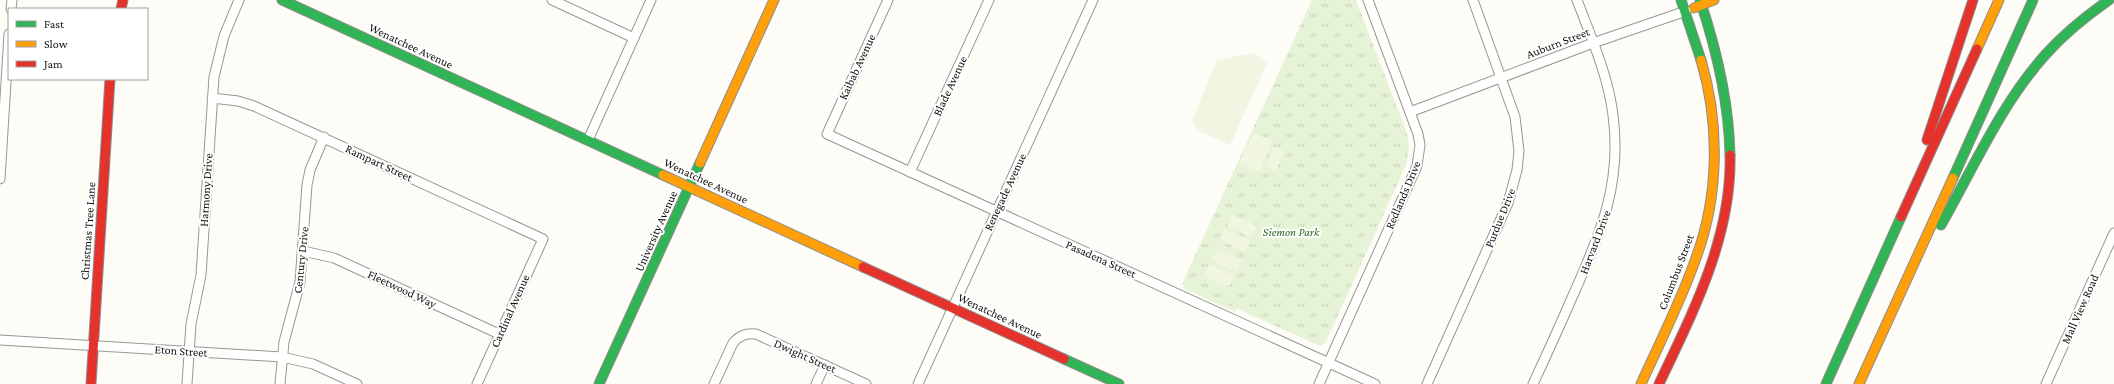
<svg xmlns="http://www.w3.org/2000/svg" width="2114" height="384" viewBox="0 0 2114 384" font-family="'Crimson Pro',serif">
  <style>
    .grass { fill: #e7f3d7 }
    .park { fill: url(#park-tufts) }
    .pitch { fill: #f0f6e1 }
    .lines { fill: none; stroke-linecap: round; stroke-linejoin: round }
    .street-casing { stroke: #979795; stroke-width: 11 }
    .fast-casing { stroke: #8e8d8b; stroke-width: 11 }
    .slow-casing { stroke: #8e8d8b; stroke-width: 11 }
    .jam-casing { stroke: #8e8d8b; stroke-width: 11 }
    .street { stroke: #fffffe; stroke-width: 9 }
    .fast { stroke: #30b455; stroke-width: 9 }
    .slow { stroke: #ff9f0a; stroke-width: 9 }
    .jam { stroke: #e5322d; stroke-width: 9 }
    .labels { text-anchor: middle; stroke-width: 4; stroke-linejoin: round; paint-order: stroke }
    .street-label { font-size: 12px; fill: #111; stroke: #fff }
    .park-label { font-size: 12px; font-style: italic; fill: #2f6b1f; stroke: #fff }
  </style>
  <defs>
    <pattern id="park-tufts" width="24" height="20" patternUnits="userSpaceOnUse"><rect width="24" height="20" fill="#e7f3d7"/><path d="M3 7l-1-3M5 7V3M7 7l1-3M15 17l-1-3M17 17v-4M19 17l1-3" fill="none" stroke="#c5cfb8"/></pattern>
  </defs>
  <rect width="100%" height="100%" fill="#fdfcf7"/>
  <!-- grass -->
  <path class="grass" d="M1190,274L1242,297L1235,312L1183,288Z"/>
  <!-- park -->
  <path class="park" d="M1312,0H1356L1407,133L1409,150L1406,165L1326,342L1320,346L1182,284Z"/>
  <!-- pitch -->
  <g class="pitch">
    <path d="M1255,53L1267,63L1230,145L1197,130L1192,120L1217,60Z"/>
    <path d="M1254,133L1273,141L1259,172L1239,163Z"/>
    <path d="M1274,147L1284,152L1275,171L1266,166Z"/>
    <path d="M1232,214L1257,226L1252,237L1227,226Z"/>
    <path d="M1225,229L1250,240L1245,252L1220,240Z"/>
    <path d="M1217,249L1242,260L1237,272L1211,260Z"/>
    <path d="M1209,264L1234,276L1229,287L1204,276Z"/>
  </g>
  <g class="lines">
    <!-- street casing -->
    <g class="street-casing">
      <g id="street">
        <path d="M552,0L634,38"/>
        <path d="M888,0L827,134L1375,384"/>
        <path d="M11,9L12,0"/>
        <path d="M212,98L238,101L254,106L543,239L477,384"/>
        <path d="M1410,112L1593,43L1686,11"/>
        <path d="M588,140L651,0"/>
        <path d="M910,172L989,0"/>
        <path d="M0,179L9,34"/>
        <path d="M303,251L334,258L499,334"/>
        <path d="M0,340L282,357L313,364L357,384"/>
        <path d="M187,384L191,324L201,275L214,77L224,36L239,0"/>
        <path d="M280,384L284,342L300,282L307,185L310,170L324,137"/>
        <path d="M714,384L733,343C740,335 746,333 756,334L866,384"/>
        <path d="M816,384L825,365"/>
        <path d="M918,384L1093,0"/>
        <path d="M1319,384L1417,166L1420,145L1418,134L1368,0"/>
        <path d="M1427,384L1508,203L1517,170L1519,151L1515,117L1473,0"/>
        <path d="M1533,384C1547,354 1561,323 1574,293C1601,233 1622,183 1613,115C1608,75 1591,37 1577,0"/>
        <path d="M2046,384L2114,233"/>
      </g>
    </g>
    <!-- fast casing -->
    <g class="fast-casing">
      <g id="fast">
        <path d="M282,0L663,175"/>
        <path d="M1681,0L1701,60"/>
        <path d="M1700,0C1717,51 1729,101 1730,155"/>
        <path d="M1953,178L2033,0"/>
        <path d="M1941,225C1974,167 2001,104 2046,54C2065,33 2086,16 2109,0"/>
        <path d="M1064,359L1119,384"/>
        <path d="M599,384L700,163"/>
        <path d="M1826,384L1901,217"/>
      </g>
    </g>
    <!-- slow casing -->
    <g class="slow-casing">
      <g id="slow">
        <path d="M1694,8L1714,0"/>
        <path d="M1977,49L1999,0"/>
        <path d="M700,163L774,0"/>
        <path d="M663,175L863,267"/>
        <path d="M1641,384C1660,342 1681,301 1696,258C1719,196 1720,124 1701,60"/>
        <path d="M1859,384L1953,178"/>
      </g>
    </g>
    <!-- jam casing -->
    <g class="jam-casing">
      <g id="jam">
        <path d="M121,9L123,0"/>
        <path d="M1927,140L1973,0"/>
        <path d="M1901,217L1977,49"/>
        <path d="M863,267L1064,359"/>
        <path d="M91,384L110,79"/>
        <path d="M1659,384C1693,312 1732,237 1730,155"/>
      </g>
    </g>
    <!-- street -->
    <use href="#street" class="street"/>
    <!-- fast -->
    <use href="#fast" class="fast"/>
    <!-- slow -->
    <use href="#slow" class="slow"/>
    <!-- jam -->
    <use href="#jam" class="jam"/>
  </g>
  <g class="labels">
    <!-- street labels -->
    <g class="street-label">
      <text transform="translate(1558 43) rotate(-21)" y="4">Auburn Street</text>
      <text transform="translate(411 46) rotate(25)" y="4">Wenatchee Avenue</text>
      <text transform="translate(857 67) rotate(-65)" y="4">Kaibab Avenue</text>
      <text transform="translate(950 86) rotate(-65)" y="4">Blade Avenue</text>
      <text transform="translate(379 163) rotate(25)" y="4">Rampart Street</text>
      <text transform="translate(706 181) rotate(25)" y="4">Wenatchee Avenue</text>
      <text transform="translate(206 190) rotate(-86)" y="4">Harmony Drive</text>
      <text transform="translate(1005 192) rotate(-65)" y="4">Renegade Avenue</text>
      <text transform="translate(1403 195) rotate(-67)" y="4">Redlands Drive</text>
      <text transform="translate(1500 218) rotate(-68)" y="4">Purdue Drive</text>
      <text transform="translate(88 231) rotate(-86)" y="4">Christmas Tree Lane</text>
      <text transform="translate(656 231) rotate(-66)" y="4">University Avenue</text>
      <text transform="translate(1595 242) rotate(-69)" y="4">Harvard Drive</text>
      <text transform="translate(1101 259) rotate(24)" y="4">Pasadena Street</text>
      <text transform="translate(301 260) rotate(-84)" y="4">Century Drive</text>
      <text transform="translate(1676 272) rotate(-69)" y="4">Columbus Street</text>
      <text transform="translate(402 289) rotate(25)" y="4">Fleetwood Way</text>
      <text transform="translate(2080 309) rotate(-66)" y="4">Mall View Road</text>
      <text transform="translate(510 311) rotate(-66)" y="4">Cardinal Avenue</text>
      <text transform="translate(1000 316) rotate(25)" y="4">Wenatchee Avenue</text>
      <text transform="translate(181 351) rotate(4)" y="4">Eton Street</text>
      <text transform="translate(805 356) rotate(24)" y="4">Dwight Street</text>
    </g>
    <!-- park labels -->
    <g class="park-label">
      <text x="1291" y="236">Siemon Park</text>
    </g>
  </g>
  <!-- legend -->
  <rect x="8" y="8" width="140" height="72" fill="#ffffff" stroke="#a0a0a0"/>
  <rect x="16" y="21" width="20" height="6" fill="#30b455" stroke="#a0a0a0"/>
  <text x="44" y="28" font-size="12" fill="#111111">Fast</text>
  <rect x="16" y="41" width="20" height="6" fill="#ff9f0a" stroke="#a0a0a0"/>
  <text x="44" y="48" font-size="12" fill="#111111">Slow</text>
  <rect x="16" y="61" width="20" height="6" fill="#e5322d" stroke="#a0a0a0"/>
  <text x="44" y="68" font-size="12" fill="#111111">Jam</text>
</svg>
